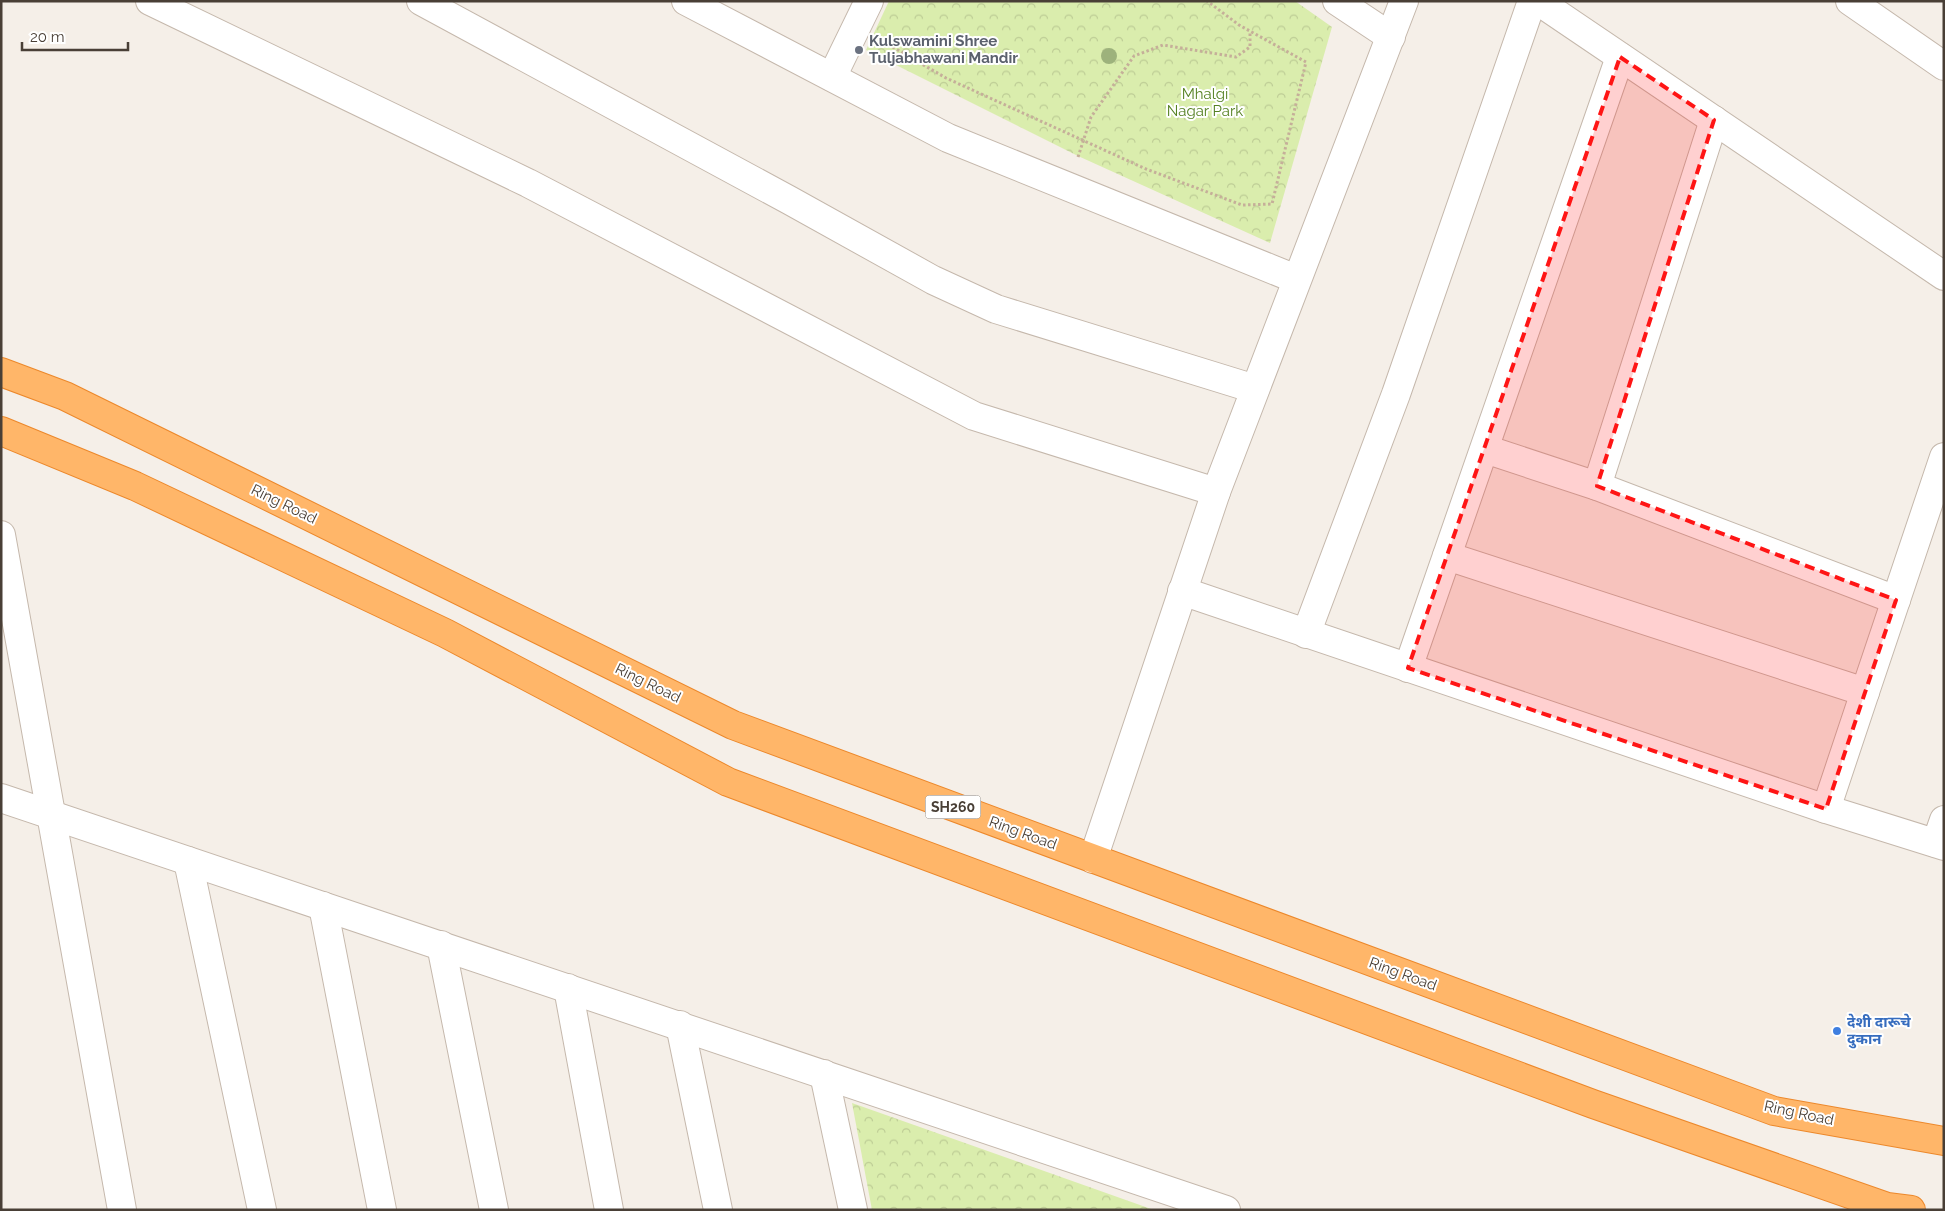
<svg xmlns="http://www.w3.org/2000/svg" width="1945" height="1211" viewBox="0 0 1945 1211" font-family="Raleway,'Noto Sans Devanagari',sans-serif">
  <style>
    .park { fill: url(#park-crowns) }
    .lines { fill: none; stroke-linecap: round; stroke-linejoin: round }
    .minor-casing { stroke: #c5b8ac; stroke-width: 30 }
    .highway-casing { stroke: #ec882b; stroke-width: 30 }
    .path { stroke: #c5af99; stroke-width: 3; stroke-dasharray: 2.5 2.5; stroke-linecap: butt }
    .minor { stroke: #fff; stroke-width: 28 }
    .highway { stroke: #ffb669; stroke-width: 28 }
    .tree { fill: #9db27c }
    .marked { fill: #ff1515; fill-opacity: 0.2; stroke: #ff1515; stroke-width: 4; stroke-dasharray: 10 6; stroke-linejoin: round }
    .worship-dot { fill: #6b7280; stroke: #fff; stroke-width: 2 }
    .shop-dot { fill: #3f7fe0; stroke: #fff; stroke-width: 2 }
    .labels { text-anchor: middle; stroke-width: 4; stroke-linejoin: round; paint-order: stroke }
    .shield { fill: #fff; stroke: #807972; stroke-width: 1 }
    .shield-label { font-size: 14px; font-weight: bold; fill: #493f36 }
    .worship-label { font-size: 15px; font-weight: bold; fill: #5b616d; stroke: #fff; text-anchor: start }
    .park-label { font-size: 15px; fill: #558123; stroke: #fff }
    .street-label { font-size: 15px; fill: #493f36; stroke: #fff }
    .shop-label { font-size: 15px; font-weight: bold; fill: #366cbe; stroke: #fff; text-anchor: start }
  </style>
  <defs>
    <pattern id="park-crowns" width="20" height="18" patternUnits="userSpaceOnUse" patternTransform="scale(1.25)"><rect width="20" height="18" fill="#daedad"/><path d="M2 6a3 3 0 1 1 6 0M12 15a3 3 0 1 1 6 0" fill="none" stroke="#bdcc95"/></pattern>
  </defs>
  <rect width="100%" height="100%" fill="#f5efe8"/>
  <!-- park -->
  <g class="park">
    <path d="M889,1H1295L1332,27L1270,243L1078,156L866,50Z"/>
    <path d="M852,1103L1154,1210H872Z"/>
  </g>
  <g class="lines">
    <!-- minor casing -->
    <g class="minor-casing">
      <g id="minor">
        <path d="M150,1L528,183L974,416L1216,492"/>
        <path d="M421,1L789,200L933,280L996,309L1255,389"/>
        <path d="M686,1L948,138L1296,279"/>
        <path d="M1337,1L1391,37"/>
        <path d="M1538,1L1944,276"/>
        <path d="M1850,1L1944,66"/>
        <path d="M832,77L869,1"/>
        <path d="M1485,449L1597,486L1896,600"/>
        <path d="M1597,486L1714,120"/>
        <path d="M1,535L122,1210"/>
        <path d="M1447,556L1865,692L1826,809"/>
        <path d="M1182,591L1826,809L1944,846"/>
        <path d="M1306,634L1396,394L1532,1"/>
        <path d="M1408,668L1620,57"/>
        <path d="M1865,692L1944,457"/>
        <path d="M1,798L1226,1210"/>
        <path d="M1936,843L1944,820"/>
        <path d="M1093,859L1216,492L1404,1"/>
        <path d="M188,861L262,1210"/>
        <path d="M323,906L382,1210"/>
        <path d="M441,945L494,1210"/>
        <path d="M568,988L609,1210"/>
        <path d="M680,1025L718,1210"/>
        <path d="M824,1074L853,1210"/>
      </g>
    </g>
    <!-- highway casing -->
    <g class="highway-casing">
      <g id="highway">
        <path d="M1,372L65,396L733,725L1774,1111L1944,1141"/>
        <path d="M1,431L135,486L445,633L728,782L1593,1104L1887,1207L1911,1210"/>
      </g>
    </g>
    <!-- path -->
    <g class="path">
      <path d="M884,42L946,78L1146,169L1242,205L1272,204L1306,62L1239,25L1207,1"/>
      <path d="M1078,157L1091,117L1134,56L1163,45L1236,57L1250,47V31"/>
    </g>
    <!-- minor -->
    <use href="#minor" class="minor"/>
    <!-- highway -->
    <use href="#highway" class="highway"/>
  </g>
  <!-- trees -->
  <circle class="tree" cx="1109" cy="56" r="8"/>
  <!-- marked area -->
  <path class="marked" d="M1620,57L1714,120L1597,486L1896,600L1826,809L1408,668Z"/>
  <!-- markers -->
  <circle class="worship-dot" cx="859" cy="50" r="5"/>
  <circle class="shop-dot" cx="1837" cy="1031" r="5"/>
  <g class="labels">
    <!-- shield labels -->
    <rect class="shield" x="925.5" y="795.5" width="55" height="23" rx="4"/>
    <g class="shield-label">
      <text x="953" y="812">SH260</text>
    </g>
    <!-- worship labels -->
    <g class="worship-label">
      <text x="869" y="46">Kulswamini Shree<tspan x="869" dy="17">Tuljabhawani Mandir</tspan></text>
    </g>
    <!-- park labels -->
    <g class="park-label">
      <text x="1205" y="99">Mhalgi<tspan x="1205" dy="17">Nagar Park</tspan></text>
    </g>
    <!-- street labels -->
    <g class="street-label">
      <text transform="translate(284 504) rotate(26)" y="5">Ring Road</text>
      <text transform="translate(648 683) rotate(26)" y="5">Ring Road</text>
      <text transform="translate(1023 833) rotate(20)" y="5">Ring Road</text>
      <text transform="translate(1403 974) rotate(20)" y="5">Ring Road</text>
      <text transform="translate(1799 1113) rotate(12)" y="5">Ring Road</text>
    </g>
    <!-- shop labels -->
    <g class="shop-label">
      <text x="1847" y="1027">देशी दारूचे<tspan x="1847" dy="17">दुकान</tspan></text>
    </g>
  </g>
  <!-- border -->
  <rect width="1945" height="1211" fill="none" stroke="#493f36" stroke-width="5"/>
  <!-- scale -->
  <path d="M22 42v8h106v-8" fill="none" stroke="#493f36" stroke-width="2.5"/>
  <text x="30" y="42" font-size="15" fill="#493f36" stroke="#ffffff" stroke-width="4" paint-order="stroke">20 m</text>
</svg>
